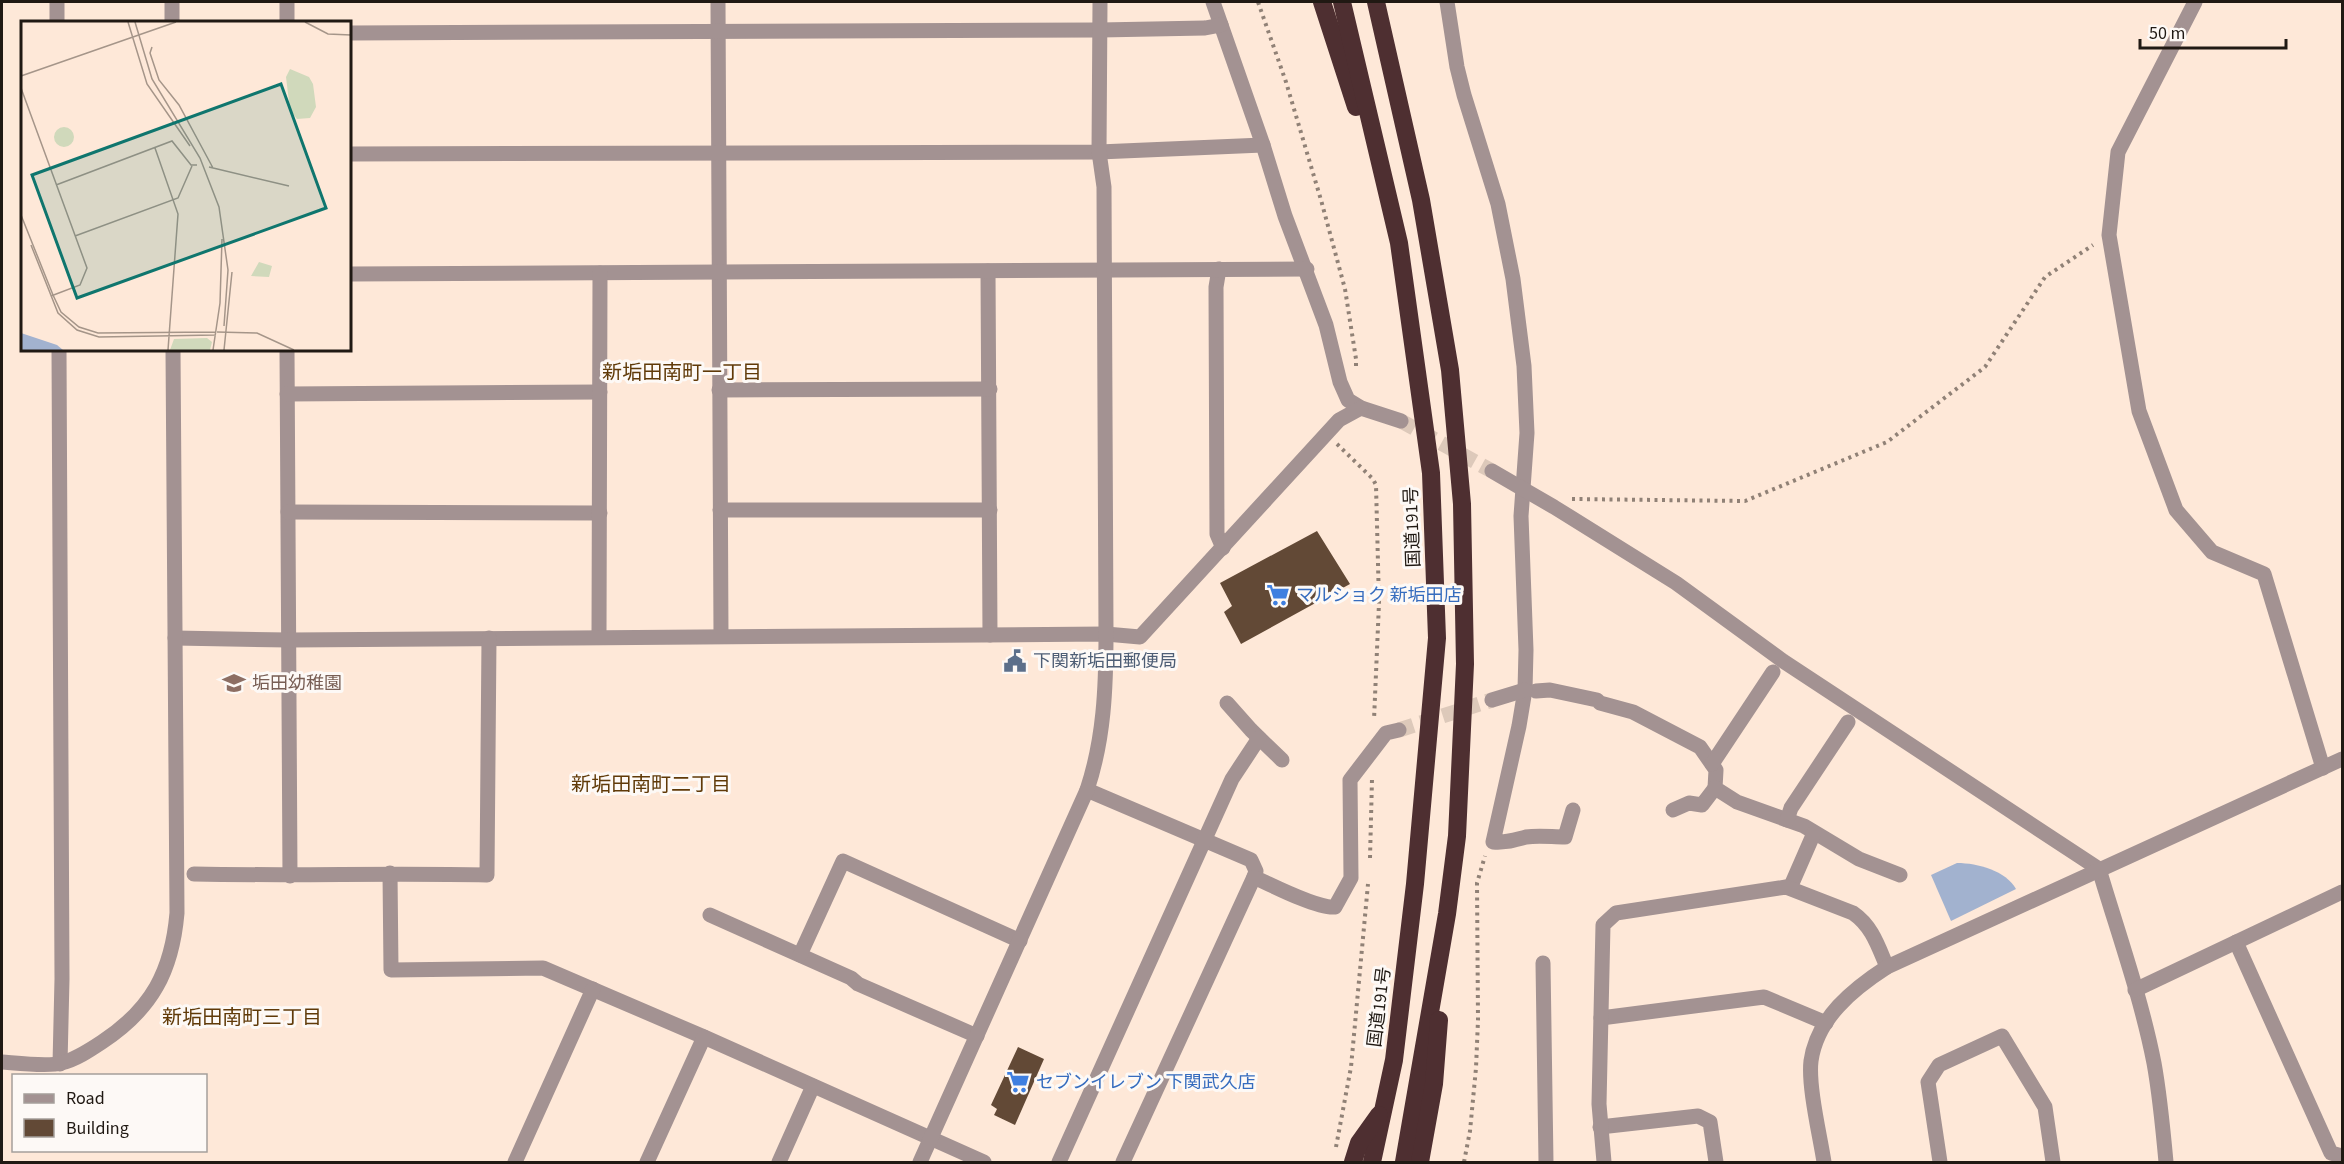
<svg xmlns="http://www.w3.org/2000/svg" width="2344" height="1164" viewBox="0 0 2344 1164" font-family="'Source Sans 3','Noto Sans JP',sans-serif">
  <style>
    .water { fill: #a2b2cf }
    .building { fill: #624936 }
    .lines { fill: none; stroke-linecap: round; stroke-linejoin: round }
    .minor-tunnel { stroke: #ddc9ba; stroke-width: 15; stroke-dasharray: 15 8; stroke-linecap: butt }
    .path { stroke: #908176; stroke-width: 4; stroke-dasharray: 3 4.5; stroke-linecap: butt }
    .minor { stroke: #a39292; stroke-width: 15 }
    .highway { stroke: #4e2f31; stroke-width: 18 }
    .labels { text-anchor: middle; stroke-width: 6; stroke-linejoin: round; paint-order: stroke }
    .street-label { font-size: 18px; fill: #201913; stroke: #fdf9f6 }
    .shop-label { font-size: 18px; fill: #366cbe; stroke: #fdf9f6; text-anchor: start }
    .service-label { font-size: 18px; fill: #4e5e75; stroke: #fdf9f6; text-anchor: start }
    .education-label { font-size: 18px; fill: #785e54; stroke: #fdf9f6; text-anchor: start }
    .neighbourhood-label { font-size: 20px; fill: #603a08; stroke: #fdf9f6 }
    .inset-road { fill: none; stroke: #a59589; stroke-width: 1.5 }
    .view { fill: #0f766e; fill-opacity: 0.15; stroke: #0f766e; stroke-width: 3 }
    .inset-edge { fill: none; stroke: #201913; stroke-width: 3 }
  </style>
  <rect width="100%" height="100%" fill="#fee8d8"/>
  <!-- water -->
  <path class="water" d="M1957,863C1978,863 2006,871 2016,889L1951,921L1931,875Z"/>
  <!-- building -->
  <g class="building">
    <path d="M1317,531L1350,584L1241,644L1224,612L1232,606L1220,583Z"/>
    <path d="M1018,1047L1044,1059L1015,1125L994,1115L997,1109L991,1105Z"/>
  </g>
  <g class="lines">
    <!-- minor-tunnel -->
    <g class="minor-tunnel">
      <path d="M1401,421L1492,471"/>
      <path d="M1399,730L1492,700"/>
    </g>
    <!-- path -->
    <g class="path">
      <path d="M1258,2L1286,82L1321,200L1345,289L1356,359V370"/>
      <path d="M1337,444L1373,479L1376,485L1379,603L1374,720"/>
      <path d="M1572,499L1745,501L1887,442L1985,367L2045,277L2093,245"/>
      <path d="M1370,858L1372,779"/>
      <path d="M1336,1147L1351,1067L1368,884"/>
      <path d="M1464,1162L1470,1131L1476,1068L1478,1020L1477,883L1485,856"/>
    </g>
    <!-- minor -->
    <g class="minor">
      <path d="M57,2V22"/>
      <path d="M287,2V22"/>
      <path d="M718,2L721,636"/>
      <path d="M1213,2L1263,145"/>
      <path d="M1447,2L1457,67L1464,95L1498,204L1513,279L1524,366L1527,433L1521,516L1526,650L1525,690L1519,726L1493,842C1506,843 1514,840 1526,837C1539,835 1552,837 1565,837L1573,810"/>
      <path d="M2195,2L2118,152L2109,235L2139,411L2176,510L2212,552L2264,574L2323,768"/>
      <path d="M172,22V2"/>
      <path d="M350,33L1100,30L1205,28L1221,25"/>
      <path d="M350,154L1099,152L1263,145L1285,216L1326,325L1340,382L1348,400L1361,408L1401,421"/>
      <path d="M1219,269L1216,287L1217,534L1223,548"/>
      <path d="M988,271L990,635"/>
      <path d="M350,274L1307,269"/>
      <path d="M59,350L62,979L60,1064"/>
      <path d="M287,350L290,876"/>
      <path d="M719,390L990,389"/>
      <path d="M287,394L600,392"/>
      <path d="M1492,471L1554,507L1676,583L1783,661L2099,869C2118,933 2141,997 2154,1063C2160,1096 2163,1129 2166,1162"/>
      <path d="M720,510H990"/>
      <path d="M288,512L600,513"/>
      <path d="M599,637L600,273"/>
      <path d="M175,638L289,640L1106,634L1140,637L1339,420L1361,408"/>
      <path d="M1536,691L1550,690L1597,700L1600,703L1633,712L1700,747L1716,770L1715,788L1737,802L1804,826L1859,859L1900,875"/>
      <path d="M1492,700L1525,690"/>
      <path d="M1227,703L1251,730L1282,760"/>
      <path d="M1712,764L1773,672"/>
      <path d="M1087,790L1251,860L1256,871L1254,877C1271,885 1318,909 1335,907L1351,878L1350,780L1386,733L1399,730"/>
      <path d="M1673,810L1689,803L1702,805L1715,788"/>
      <path d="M1787,820L1791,808L1848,722"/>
      <path d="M390,873L391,970L543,968L704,1037L984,1162"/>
      <path d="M194,874C292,876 390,873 487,875L489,638"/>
      <path d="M1790,888L1814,833"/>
      <path d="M710,915L851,978L858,984L977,1036"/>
      <path d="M2236,942L2331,1153L2342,1156"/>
      <path d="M800,955L843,861L1020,941"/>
      <path d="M1543,963L1546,1162"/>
      <path d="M2135,990L2342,892"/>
      <path d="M1601,1018L1764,997L1826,1023"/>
      <path d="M2,1062C16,1063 49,1067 61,1063C75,1060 90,1050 102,1042C152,1009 172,971 177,913L173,350"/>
      <path d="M1600,1127L1698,1116L1710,1122L1716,1162"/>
      <path d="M515,1162L593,989"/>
      <path d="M647,1162L704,1037"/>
      <path d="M779,1162L813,1086"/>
      <path d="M920,1162L1087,790C1104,739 1106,688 1106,634L1104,187L1099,152L1100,2"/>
      <path d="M1059,1162L1232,779L1259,738"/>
      <path d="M1123,1162L1254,877"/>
      <path d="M1604,1162L1599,1104L1603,925L1616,913L1786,887L1853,913C1872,926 1878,946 1887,967"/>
      <path d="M1824,1162C1820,1136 1808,1086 1811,1061C1817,1018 1853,989 1887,967L2342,759"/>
      <path d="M1940,1162L1928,1082L1939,1065L2002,1036L2045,1107L2053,1162"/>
    </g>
    <!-- highway -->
    <g class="highway">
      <path d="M1322,2L1356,107"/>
      <path d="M1342,2L1399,243L1431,473L1437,638L1415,884L1394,1060L1372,1162"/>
      <path d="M1376,2L1421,200L1450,370L1462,504L1465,664L1457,836L1447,914L1404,1162"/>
      <path d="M1353,1162L1359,1143L1379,1115"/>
      <path d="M1420,1162L1434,1084L1439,1020"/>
    </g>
  </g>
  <!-- icons -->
  <defs>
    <g id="supermarket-bare" transform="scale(1.8)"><path d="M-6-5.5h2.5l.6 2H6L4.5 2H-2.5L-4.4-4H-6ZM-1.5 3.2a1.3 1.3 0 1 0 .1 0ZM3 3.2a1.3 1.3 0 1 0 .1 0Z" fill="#3f7fe0" stroke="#fdf9f6" stroke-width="2.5" paint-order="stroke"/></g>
    <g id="civic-bare" transform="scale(1.8)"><path d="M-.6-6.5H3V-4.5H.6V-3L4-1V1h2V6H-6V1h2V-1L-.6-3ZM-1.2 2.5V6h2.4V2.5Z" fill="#5c6f8a" stroke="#fdf9f6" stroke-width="2.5" paint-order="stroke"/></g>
    <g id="school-bare" transform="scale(1.8)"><path d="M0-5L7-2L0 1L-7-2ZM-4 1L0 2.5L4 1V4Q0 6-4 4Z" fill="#8d6e63" stroke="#fdf9f6" stroke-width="2.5" paint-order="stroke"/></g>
  </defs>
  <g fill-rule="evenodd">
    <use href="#supermarket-bare" x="1278" y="595"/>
    <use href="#civic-bare" x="1015" y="661"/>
    <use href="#school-bare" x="234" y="683"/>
    <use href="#supermarket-bare" x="1018" y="1082"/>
  </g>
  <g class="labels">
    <!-- street labels -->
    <g class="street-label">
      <text transform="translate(1412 527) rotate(-92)" y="6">国道191号</text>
      <text transform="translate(1379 1007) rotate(-83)" y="6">国道191号</text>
    </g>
    <!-- shop labels -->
    <g class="shop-label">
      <text x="1296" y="601">マルショク 新垢田店</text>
      <text x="1036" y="1088">セブンイレブン 下関武久店</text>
    </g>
    <!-- service labels -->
    <g class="service-label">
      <text x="1033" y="667">下関新垢田郵便局</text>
    </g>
    <!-- education labels -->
    <g class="education-label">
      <text x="252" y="689">垢田幼稚園</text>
    </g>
    <!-- neighbourhood labels -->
    <g class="neighbourhood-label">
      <text x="682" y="379">新垢田南町一丁目</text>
      <text x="651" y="791">新垢田南町二丁目</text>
      <text x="242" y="1024">新垢田南町三丁目</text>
    </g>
  </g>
  <!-- overview -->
  <g transform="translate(21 21)">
    <rect width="330" height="330" fill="#fee8d8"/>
    <path d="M269,48L288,56L292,63L295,86L289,97L276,98L269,89L265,56ZM33 116a10 10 0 1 1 20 0a10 10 0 1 1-20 0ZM238,241L251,245L248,256L230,255ZM186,317L191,321L189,329H149L153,318Z" fill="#d0d9bb"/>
    <path d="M0,312L36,324L42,329H0Z" fill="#a2b2cf"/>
    <path class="inset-road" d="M107,1L126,63L169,125M114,1L131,58L179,137L198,186L207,249L203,305M284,1L307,13L330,14M131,26L129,32L138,59L158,84L192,147M0,55L155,1M0,67L66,247L59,264L30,275M134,127L157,193L147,329M188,146L268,165M35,164L151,120L170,144H176M0,194L32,274L40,291L58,306L77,312L195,311M54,215L157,177L171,145M10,224L37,292L56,309L78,316L195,314M196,311L236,312L273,329M192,329L199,282L201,218M203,329L211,251"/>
    <path class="view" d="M260,63L305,187L56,277L11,154Z"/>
    <rect width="330" height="330" class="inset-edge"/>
  </g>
  <!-- border -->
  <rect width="2344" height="1164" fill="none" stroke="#201913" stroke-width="6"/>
  <!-- legend -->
  <rect x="12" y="1074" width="195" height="78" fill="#fdf9f6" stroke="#a59f9b" stroke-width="1.5"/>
  <rect x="24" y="1094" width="30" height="9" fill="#a39292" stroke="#a59f9b" stroke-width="1.5"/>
  <text x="66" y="1104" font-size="18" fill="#201913">Road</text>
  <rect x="24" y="1119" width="30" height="18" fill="#624936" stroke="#a59f9b" stroke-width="1.5"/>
  <text x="66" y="1134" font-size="18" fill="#201913">Building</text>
  <!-- scale -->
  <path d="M2140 39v9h146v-9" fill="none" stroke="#201913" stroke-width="3"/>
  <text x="2149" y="39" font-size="18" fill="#201913" stroke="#fdf9f6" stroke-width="4.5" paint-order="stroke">50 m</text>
</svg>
